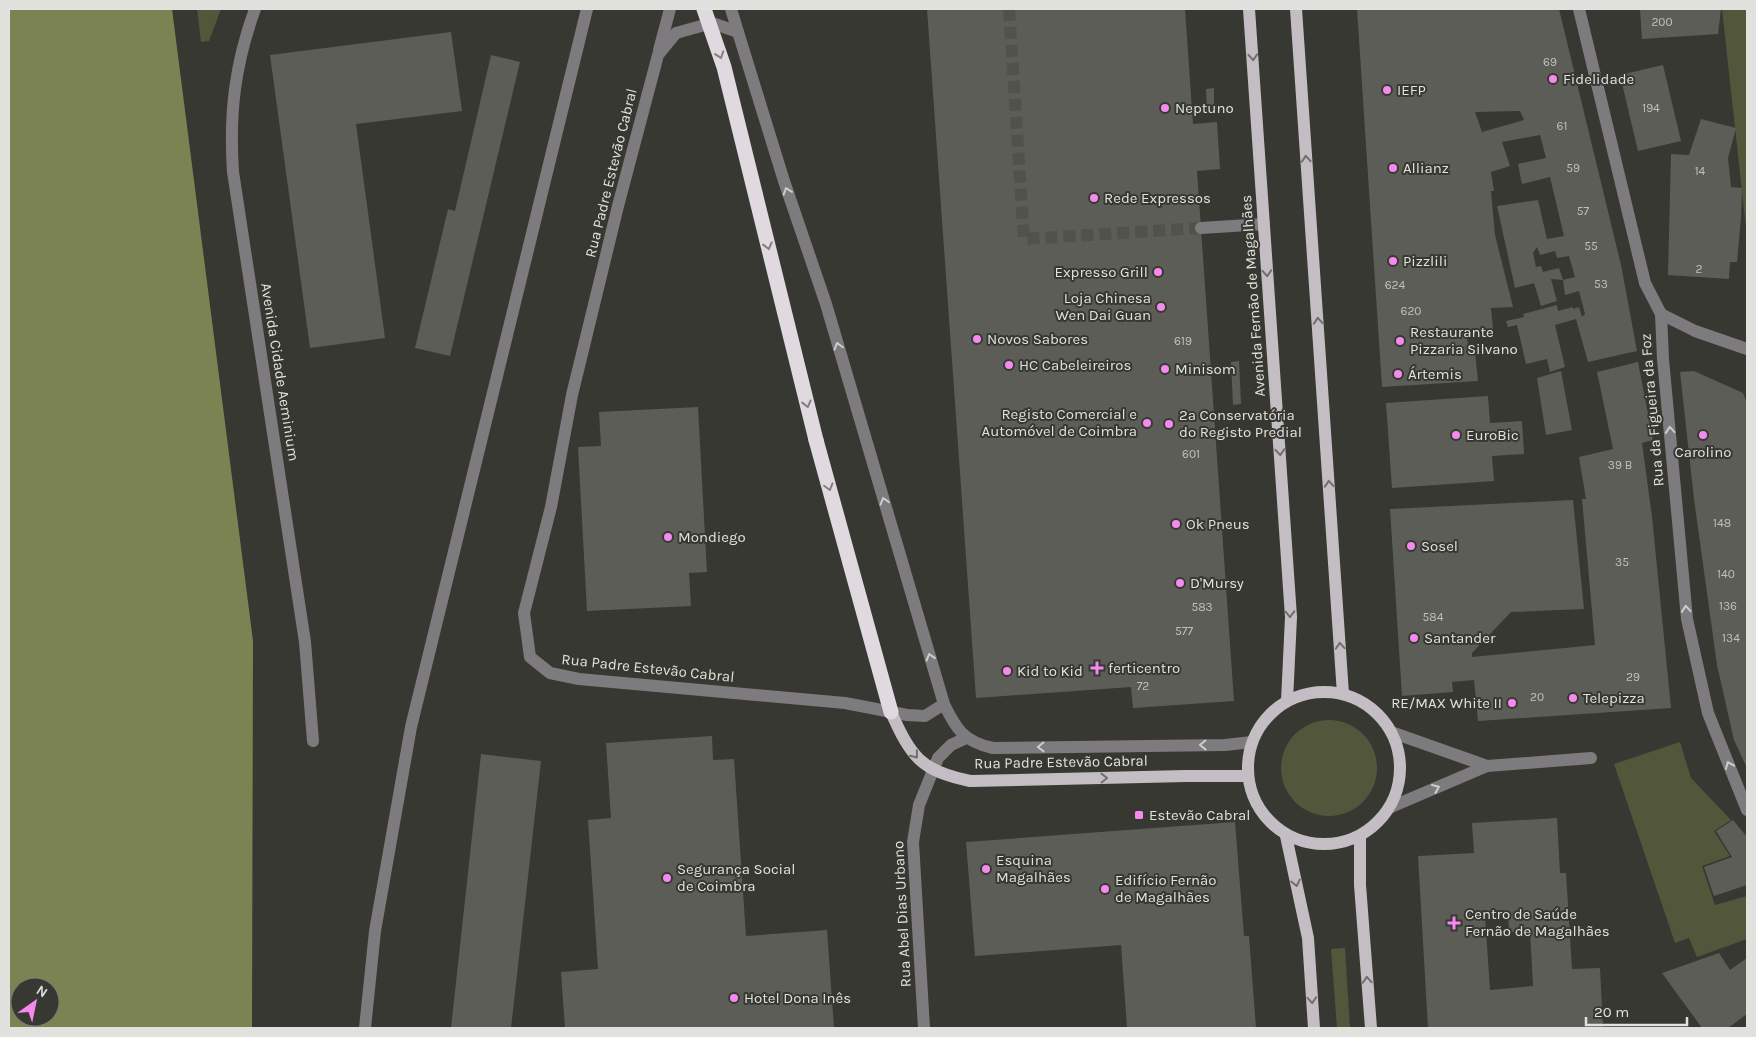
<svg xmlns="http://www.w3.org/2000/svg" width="1756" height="1037" viewBox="0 0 1756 1037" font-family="Karla,sans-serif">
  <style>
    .green { fill: #52563a }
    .water { fill: #7c8353; fill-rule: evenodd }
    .building { fill: #5c5d56; fill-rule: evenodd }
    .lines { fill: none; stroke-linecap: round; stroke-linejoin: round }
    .minor-tunnel { stroke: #50524b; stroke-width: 12; stroke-dasharray: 12 6; stroke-linecap: butt }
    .minor { stroke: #7e7b7e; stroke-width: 12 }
    .major { stroke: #c4bec4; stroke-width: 12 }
    .highway { stroke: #e0d9df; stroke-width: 15 }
    .highway-bridge { stroke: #e0d9df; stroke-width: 15 }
    .oneway { stroke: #83807f }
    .oneway2 { stroke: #6f6e6c }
    .oneway3 { stroke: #cdcdca }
    .poi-dot { fill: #f489f0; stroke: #373831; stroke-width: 2 }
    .labels { text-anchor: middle; stroke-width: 4; stroke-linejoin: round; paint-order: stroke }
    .number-label { font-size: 12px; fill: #c0c1bb }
    .poi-label { font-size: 15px; fill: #e1e2dd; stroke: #373831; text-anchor: start }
    .street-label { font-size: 15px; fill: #e1e2dd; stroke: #373831 }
  </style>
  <rect width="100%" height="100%" fill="#373831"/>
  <!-- green -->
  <g class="green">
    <path d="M197,9H221L209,41L201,42Z"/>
    <path d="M1722,9H1747V237Z"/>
    <circle cx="1329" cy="768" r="48"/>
    <path d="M1680,742L1691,778L1731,820L1714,831L1730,856L1702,866L1715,905L1747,896V939L1697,957L1689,938L1675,943L1614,764Z"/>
    <path d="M1345,948L1350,1028H1337L1331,949Z"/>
  </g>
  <!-- water -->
  <path class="water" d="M9,9H172L253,641L252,1028H9ZM20,987H50V1017H20Z"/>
  <!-- building -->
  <g class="building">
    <path d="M927,9H1185L1193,124L1217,122L1220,169L1197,171L1234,701L1133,708L1131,687L976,698Z"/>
    <path d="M1357,9H1559L1621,265L1637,351L1588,362L1576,319L1555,325L1565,367L1550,372L1547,359L1526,364L1517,325L1508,327L1506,321L1524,317L1523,314L1557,305L1558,311L1573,307V309L1579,307L1582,317L1585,314L1579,291L1565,295L1563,280L1551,279L1557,301L1541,306L1534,283L1515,288L1497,206L1538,200L1547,239L1564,236L1550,177L1522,184L1518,164L1546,158L1540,135L1502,142L1510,166L1491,172L1494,191H1491L1495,235L1513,307L1491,308L1493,329L1467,332L1468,352H1475L1478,381L1382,387ZM1520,111L1524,120L1482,132L1475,112ZM1537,247L1540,255L1555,251L1557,258L1569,256L1575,277L1563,280L1559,268L1543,272L1541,266L1536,267L1533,253Z"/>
    <path d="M1640,9H1721L1718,34L1642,39Z"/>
    <path d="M451,32L462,111L356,124L385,338L310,348L270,55Z"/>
    <path d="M491,55L520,62L450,356L415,348L448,209L455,211Z"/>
    <path d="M1663,65L1681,141L1638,151L1620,75Z"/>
    <path d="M1214,88V109H1207L1206,89Z"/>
    <path d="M1701,119L1736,128L1728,158L1731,187L1742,188L1741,218L1737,262H1730L1729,279L1668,275L1671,154L1689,155Z"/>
    <path d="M1239,361L1241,404L1233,405L1231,362Z"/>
    <path d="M1638,362L1653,440L1642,443L1652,517L1671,708L1478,721L1474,680L1452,682L1453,692L1402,696L1390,509L1573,500L1584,609L1511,612L1472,653V657L1595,645L1582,499H1586L1579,457L1613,449L1597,372Z"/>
    <path d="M1561,371L1572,430L1546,435L1537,378Z"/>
    <path d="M1694,371L1743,393L1747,403V768L1734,740L1717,665L1694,499L1680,372Z"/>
    <path d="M1488,396L1490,423L1522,421L1524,454L1492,456L1494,481L1392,488L1386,403Z"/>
    <path d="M698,407L707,572L689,573L691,606L587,611L578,447L601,446L599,412Z"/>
    <path d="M712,736L713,760L734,759L746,936L827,930L834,1028H565L561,972L598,969L588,820L611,818L606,743Z"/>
    <path d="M481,754L541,761L511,1028H451Z"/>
    <path d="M1557,818L1560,873H1566L1572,969L1600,968L1603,1028H1428L1418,856L1474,853L1472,823ZM1508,914L1509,932L1530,931L1533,986L1490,990L1485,916Z"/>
    <path d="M1733,820L1747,837V885L1714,896L1704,867L1732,857L1716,831Z"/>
    <path d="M1235,822L1244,936H1249L1256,1028H1127L1121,945L975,956L966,842Z"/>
    <path d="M1719,953L1730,970L1747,958V1014L1728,1028H1702L1662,973Z"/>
  </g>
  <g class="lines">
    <!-- minor-tunnel -->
    <path class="minor-tunnel" d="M1009,9L1024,239L1201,228"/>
    <!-- minor -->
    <g class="minor">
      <path d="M255,9C235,64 229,113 233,172L305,642L313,741"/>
      <path d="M731,9L738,32"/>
      <path d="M1579,9L1645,283L1661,314L1663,359L1687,619L1708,713L1747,810"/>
      <path d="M659,50L670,9"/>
      <path d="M1201,228L1264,224"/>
      <path d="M1661,314L1695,331L1747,349"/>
      <path d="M944,704L925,716L907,715L845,703L579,679L550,673L530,657L524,613L551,507L572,395L618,206L658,55L676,33L712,23L738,32L784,181L826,304L944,704C956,729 964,742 993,748L1225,745L1252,742"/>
      <path d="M1391,732L1487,766"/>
      <path d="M1391,807L1487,766L1591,758"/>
      <path d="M365,1028L375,931L411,727L587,9"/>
      <path d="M924,1028L913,842L919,805L938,758L951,745L966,738"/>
    </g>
    <!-- major -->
    <g class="major">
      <path d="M1249,9L1291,617L1287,701"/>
      <path d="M1296,9L1343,694"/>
      <circle cx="1324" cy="768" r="76"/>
      <path d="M891,712C911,757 921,771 970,781L1186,776H1247"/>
      <path d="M1286,836L1308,938L1314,1028"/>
      <path d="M1360,837V885L1371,1028"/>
    </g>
    <!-- highway -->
    <path class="highway" d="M816,440L891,712"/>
    <!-- highway-bridge -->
    <path class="highway-bridge" d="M704,9L724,67L816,440"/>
  </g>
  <!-- one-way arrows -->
  <defs><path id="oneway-chevron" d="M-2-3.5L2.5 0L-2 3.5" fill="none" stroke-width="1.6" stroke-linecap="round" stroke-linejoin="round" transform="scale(1.25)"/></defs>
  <g class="oneway">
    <use href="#oneway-chevron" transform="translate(720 55) rotate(71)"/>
    <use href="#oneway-chevron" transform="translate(768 246) rotate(76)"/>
    <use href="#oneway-chevron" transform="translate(807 404) rotate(76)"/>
    <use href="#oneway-chevron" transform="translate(829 487) rotate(74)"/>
  </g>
  <g class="oneway2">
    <use href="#oneway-chevron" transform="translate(1253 57) rotate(86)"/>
    <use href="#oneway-chevron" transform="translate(1306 159) rotate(-94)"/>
    <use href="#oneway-chevron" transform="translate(1267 273) rotate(86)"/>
    <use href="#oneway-chevron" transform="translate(1318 321) rotate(-94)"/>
    <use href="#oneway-chevron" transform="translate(1280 452) rotate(86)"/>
    <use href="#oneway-chevron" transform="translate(1329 484) rotate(-94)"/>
    <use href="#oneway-chevron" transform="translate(1290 614) rotate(88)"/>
    <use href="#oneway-chevron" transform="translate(1340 646) rotate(-94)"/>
    <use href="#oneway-chevron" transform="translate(915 755) rotate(52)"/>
    <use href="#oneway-chevron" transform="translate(1104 778) rotate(-1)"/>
    <use href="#oneway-chevron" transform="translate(1296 883) rotate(78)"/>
    <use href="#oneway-chevron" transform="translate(1367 980) rotate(-94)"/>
    <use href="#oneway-chevron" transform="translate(1312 1000) rotate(86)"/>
  </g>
  <g class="oneway3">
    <use href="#oneway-chevron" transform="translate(787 191) rotate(-109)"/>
    <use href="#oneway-chevron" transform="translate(838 346) rotate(-105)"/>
    <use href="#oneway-chevron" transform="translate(1670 430) rotate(-95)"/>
    <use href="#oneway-chevron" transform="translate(884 501) rotate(-107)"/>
    <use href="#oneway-chevron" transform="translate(1686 609) rotate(-95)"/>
    <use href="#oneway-chevron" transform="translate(930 657) rotate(-107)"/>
    <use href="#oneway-chevron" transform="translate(1203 745) rotate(179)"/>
    <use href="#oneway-chevron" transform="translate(1041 747) rotate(179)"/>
    <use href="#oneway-chevron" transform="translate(1729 765) rotate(-112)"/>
    <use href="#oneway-chevron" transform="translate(1436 788) rotate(-23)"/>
  </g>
  <!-- markers -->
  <g class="poi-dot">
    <circle cx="1553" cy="79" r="5"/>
    <circle cx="1387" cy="90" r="5"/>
    <circle cx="1165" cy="108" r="5"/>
    <circle cx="1393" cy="168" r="5"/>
    <circle cx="1094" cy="198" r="5"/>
    <circle cx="1393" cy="261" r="5"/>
    <circle cx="1158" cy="272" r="5"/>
    <circle cx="1161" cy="307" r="5"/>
    <circle cx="977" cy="339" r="5"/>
    <circle cx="1400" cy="341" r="5"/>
    <circle cx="1009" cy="365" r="5"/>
    <circle cx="1165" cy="369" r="5"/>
    <circle cx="1398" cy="374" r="5"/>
    <circle cx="1147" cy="423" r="5"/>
    <circle cx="1169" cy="424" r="5"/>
    <circle cx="1456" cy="435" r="5"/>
    <circle cx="1703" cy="435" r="5"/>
    <circle cx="1176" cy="524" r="5"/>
    <circle cx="668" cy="537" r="5"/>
    <circle cx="1411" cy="546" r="5"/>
    <circle cx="1180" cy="583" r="5"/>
    <circle cx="1414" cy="638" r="5"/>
    <path d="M1094.5 660.5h5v5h5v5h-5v5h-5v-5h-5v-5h5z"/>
    <circle cx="1007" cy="671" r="5"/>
    <circle cx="1573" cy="698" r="5"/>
    <circle cx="1512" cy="703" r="5"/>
    <rect x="1134" y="810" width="10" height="10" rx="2.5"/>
    <circle cx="986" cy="869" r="5"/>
    <circle cx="667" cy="878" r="5"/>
    <circle cx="1105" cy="889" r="5"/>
    <path d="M1451.5 915.5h5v5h5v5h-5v5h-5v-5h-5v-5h5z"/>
    <circle cx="734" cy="998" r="5"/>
  </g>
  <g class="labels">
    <!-- number labels -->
    <g class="number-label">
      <text x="1662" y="26">200</text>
      <text x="1550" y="66">69</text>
      <text x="1651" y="112">194</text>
      <text x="1562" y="130">61</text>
      <text x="1573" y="172">59</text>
      <text x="1700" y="175">14</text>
      <text x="1583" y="215">57</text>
      <text x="1591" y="250">55</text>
      <text x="1699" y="273">2</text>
      <text x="1601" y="288">53</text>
      <text x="1395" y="289">624</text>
      <text x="1411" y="315">620</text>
      <text x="1183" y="345">619</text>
      <text x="1191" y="458">601</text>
      <text x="1620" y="469">39 B</text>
      <text x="1722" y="527">148</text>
      <text x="1622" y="566">35</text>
      <text x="1726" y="578">140</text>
      <text x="1728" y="610">136</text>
      <text x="1202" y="611">583</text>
      <text x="1433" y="621">584</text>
      <text x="1184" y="635">577</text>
      <text x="1731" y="642">134</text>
      <text x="1633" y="681">29</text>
      <text x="1143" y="690">72</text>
      <text x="1537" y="701">20</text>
    </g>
    <!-- poi labels -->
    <g class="poi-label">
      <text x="1563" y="84">Fidelidade</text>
      <text x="1397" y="95">IEFP</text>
      <text x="1175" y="113">Neptuno</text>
      <text x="1403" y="173">Allianz</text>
      <text x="1104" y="203">Rede Expressos</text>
      <text x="1403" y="266">Pizzlili</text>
      <text x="1148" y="277" text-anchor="end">Expresso Grill</text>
      <text x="1151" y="303" text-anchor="end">Loja Chinesa<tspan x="1151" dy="17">Wen Dai Guan</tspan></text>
      <text x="1410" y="337">Restaurante<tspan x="1410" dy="17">Pizzaria Silvano</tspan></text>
      <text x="987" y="344">Novos Sabores</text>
      <text x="1019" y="370">HC Cabeleireiros</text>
      <text x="1175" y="374">Minisom</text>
      <text x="1408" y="379">Ártemis</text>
      <text x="1137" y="419" text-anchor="end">Registo Comercial e<tspan x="1137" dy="17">Automóvel de Coimbra</tspan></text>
      <text x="1179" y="420">2a Conservatória<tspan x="1179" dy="17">do Registo Predial</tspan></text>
      <text x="1466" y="440">EuroBic</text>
      <text x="1703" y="457" text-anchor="middle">Carolino</text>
      <text x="1186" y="529">Ok Pneus</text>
      <text x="678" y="542">Mondiego</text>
      <text x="1421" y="551">Sosel</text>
      <text x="1190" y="588">D'Mursy</text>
      <text x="1424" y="643">Santander</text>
      <text x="1108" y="673">ferticentro</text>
      <text x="1017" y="676">Kid to Kid</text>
      <text x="1583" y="703">Telepizza</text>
      <text x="1502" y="708" text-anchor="end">RE/MAX White II</text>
      <text x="1149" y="820">Estevão Cabral</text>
      <text x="996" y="865">Esquina<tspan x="996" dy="17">Magalhães</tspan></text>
      <text x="677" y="874">Segurança Social<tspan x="677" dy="17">de Coimbra</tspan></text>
      <text x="1115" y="885">Edifício Fernão<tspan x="1115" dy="17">de Magalhães</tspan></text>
      <text x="1465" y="919">Centro de Saúde<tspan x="1465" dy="17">Fernão de Magalhães</tspan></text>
      <text x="744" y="1003">Hotel Dona Inês</text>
    </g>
    <!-- street labels -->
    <g class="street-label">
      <text transform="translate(611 173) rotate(-76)" y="5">Rua Padre Estevão Cabral</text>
      <text transform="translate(1253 296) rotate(-94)" y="5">Avenida Fernão de Magalhães</text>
      <text transform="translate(280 372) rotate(81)" y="5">Avenida Cidade Aeminium</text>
      <text transform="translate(1652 410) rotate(-95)" y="5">Rua da Figueira da Foz</text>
      <text transform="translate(648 668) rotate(6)" y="5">Rua Padre Estevão Cabral</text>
      <text transform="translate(1061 762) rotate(-1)" y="5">Rua Padre Estevão Cabral</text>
      <text transform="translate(902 914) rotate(-93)" y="5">Rua Abel Dias Urbano</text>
    </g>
  </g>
  <!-- border -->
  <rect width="1756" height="1037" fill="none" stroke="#e1e2dd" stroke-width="20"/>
  <!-- north arrow -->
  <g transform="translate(35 1002) rotate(33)"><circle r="24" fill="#373831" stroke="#7b7c76"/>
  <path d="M0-4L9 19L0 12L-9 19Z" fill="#f489f0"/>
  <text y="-8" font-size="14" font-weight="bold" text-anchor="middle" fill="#e1e2dd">N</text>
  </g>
  <!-- scale -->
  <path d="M1586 1017v8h101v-8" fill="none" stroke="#e1e2dd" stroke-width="2.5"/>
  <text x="1594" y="1017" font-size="15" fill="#e1e2dd" stroke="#373831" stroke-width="4" paint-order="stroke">20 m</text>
</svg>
